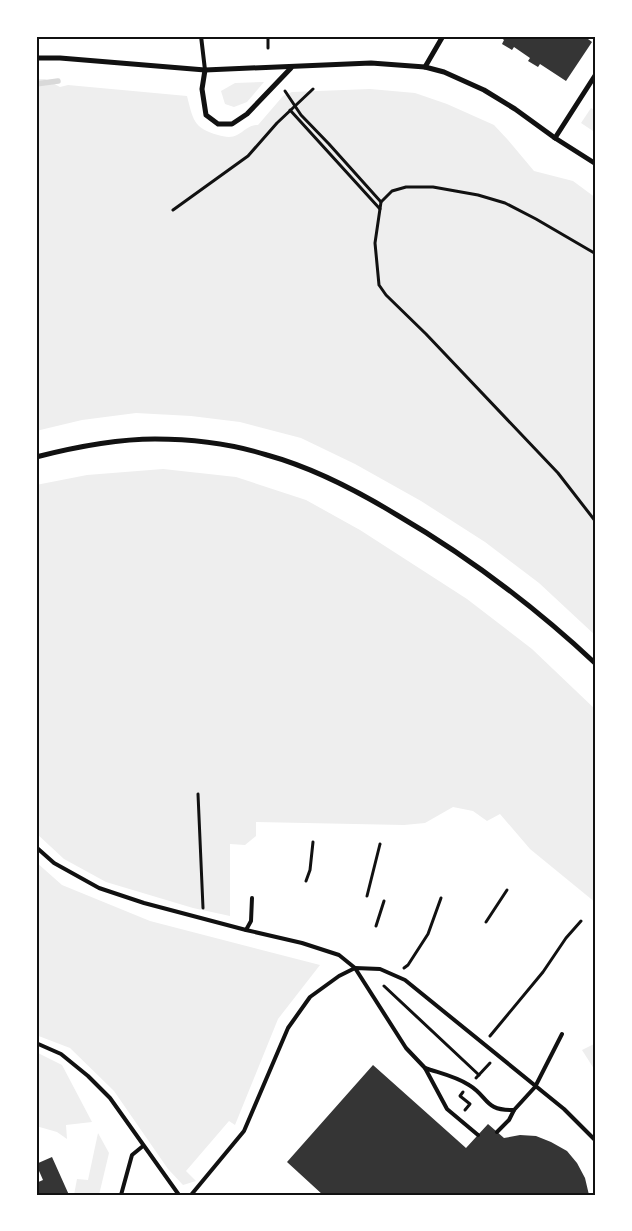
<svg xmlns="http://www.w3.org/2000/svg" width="632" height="1231" viewBox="0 0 632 1231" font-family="'Noto Sans',sans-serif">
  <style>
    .green { fill: #eee }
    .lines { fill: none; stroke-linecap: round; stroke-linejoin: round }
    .stream { stroke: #d9d9d9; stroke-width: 5.5 }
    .building { fill: #353535 }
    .path { stroke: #111; stroke-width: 3 }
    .service { stroke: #111; stroke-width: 4 }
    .minor { stroke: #111; stroke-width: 5 }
    .neatline { fill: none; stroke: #111; stroke-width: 2 }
  </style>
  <rect width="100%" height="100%" fill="#fff"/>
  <!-- green -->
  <g class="green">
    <path d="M36,79H45L60,87L68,85L187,96C193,119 193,128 218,135C224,137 232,138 237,135C245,131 249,125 258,125L283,96L292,92L370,89L415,93L447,104L494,125L508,140L534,171L573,181L596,198V636L539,583L485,542L421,501L355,464L301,438L240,422L191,416L136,413L82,420L36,431Z"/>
    <path d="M264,82L247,102L234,107L225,104L221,91L235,83Z"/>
    <path d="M591,108L596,111V133L581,123Z"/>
    <path d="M163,469L236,477L306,500L360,530L467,599L532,649L596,710V903L530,849L500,814L487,821L473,811L453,807L425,823L404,825L256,822V836L245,845L230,844V916L193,908L106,882L64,859L36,833V485L87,475Z"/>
    <path d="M36,862L62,885L150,921L320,965L278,1019L235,1125L229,1121L186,1171L196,1181L183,1185L168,1169L114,1091L70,1048L36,1035Z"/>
    <path d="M596,1043V1072L582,1050Z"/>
    <path d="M36,1052L62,1065L92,1122L66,1125L67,1139L57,1132L36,1126Z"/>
    <path d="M98,1133L109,1153L99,1195H74L77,1179L88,1180Z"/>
  </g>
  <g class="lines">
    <!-- stream -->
    <path class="stream" d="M36,84L58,81"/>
  </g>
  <!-- building -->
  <g class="building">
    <path d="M499,36H584L592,42L566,81L540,64L538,67L528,61L530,58L514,47L512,50L502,44L504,40Z"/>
    <path d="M373,1065L466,1148L488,1124L504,1138L520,1135L536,1136L551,1142L567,1151L577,1163L585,1178L589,1195H323L287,1162Z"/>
    <path d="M52,1157L69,1195H37L36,1183L43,1180L36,1164Z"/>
  </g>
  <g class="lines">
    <!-- path -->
    <g class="path">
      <path d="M268,36V48"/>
      <path d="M285,91L301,115L329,144L381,202"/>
      <path d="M290,110L380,209"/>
      <path d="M173,210L248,156L277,123L313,89"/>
      <path d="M596,254L536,219L505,203L478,195L433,187H406L392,191L381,202L375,243L379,285L386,295L426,334L558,473L596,522"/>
      <path d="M198,794L203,908"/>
      <path d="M306,881L310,870L313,842"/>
      <path d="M367,896L380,844"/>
      <path d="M486,922L507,890"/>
      <path d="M376,926L384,901"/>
      <path d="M404,968L408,965L428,934L441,898"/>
      <path d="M384,986L479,1075"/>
      <path d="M490,1036L543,972L566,938L581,921"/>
      <path d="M476,1078L490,1063"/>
      <path d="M463,1092L460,1096L470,1104L465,1110"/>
    </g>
    <!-- service -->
    <g class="service">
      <path d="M201,36L205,70"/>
      <path d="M36,847L54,863L99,888L144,903L246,930L302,943L339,955L355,968L406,1048L425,1068L447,1109L478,1135"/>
      <path d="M246,930L251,921L252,898"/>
      <path d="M36,1043L61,1054L88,1076L110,1098L179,1195"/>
      <path d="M425,1068C439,1073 455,1076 469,1085C489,1097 484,1111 514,1110"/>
      <path d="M497,1132L509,1120L514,1110L535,1087L562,1034"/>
      <path d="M121,1195L132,1155L143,1146"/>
      <path d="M191,1195L244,1131L288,1028L310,997L339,976L355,968L380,969L405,980L564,1109L596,1141"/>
    </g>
    <!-- minor -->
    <g class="minor">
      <path d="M36,58H60L205,70L371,63L425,67L444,72L484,90L515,109L555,138L596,164"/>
      <path d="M425,67L443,36"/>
      <path d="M205,70L202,89L206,115L218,124H232L247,114L291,68"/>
      <path d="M555,138L596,74"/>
      <path d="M36,457C75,447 115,439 155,439C192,439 232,444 267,455C314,468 356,490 397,515C469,557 535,607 596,664"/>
    </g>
  </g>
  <!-- border -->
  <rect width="632" height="1231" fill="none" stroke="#ffffff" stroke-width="75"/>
  <rect x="38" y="38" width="556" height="1156" class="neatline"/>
</svg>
